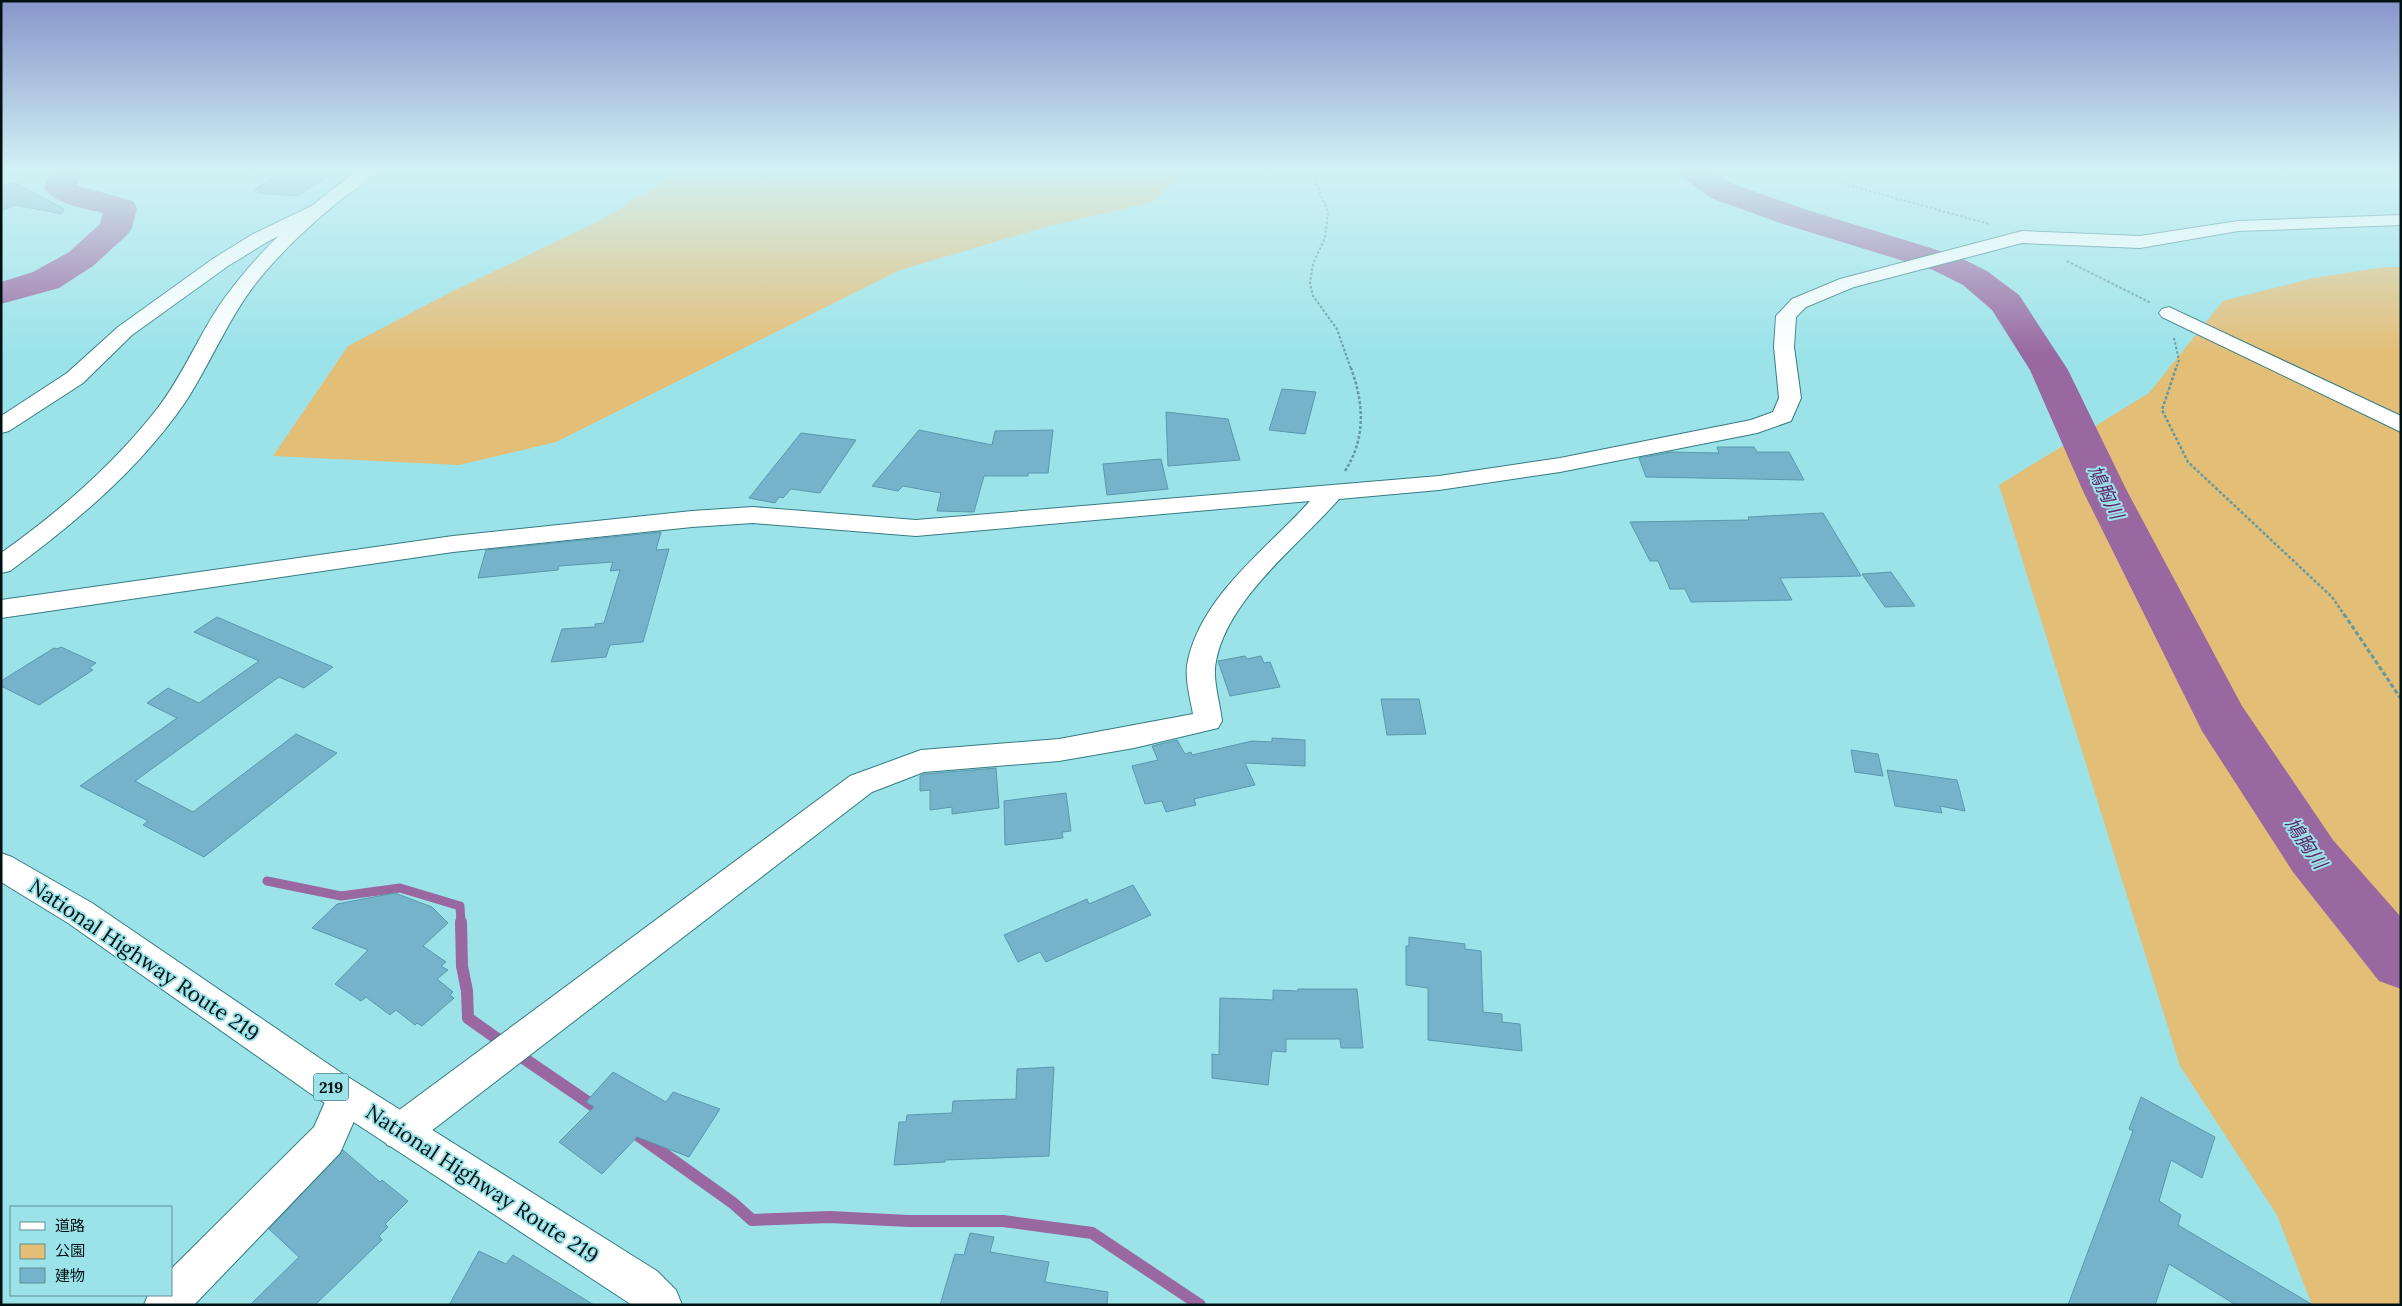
<svg xmlns="http://www.w3.org/2000/svg" width="2402" height="1306" viewBox="0 0 2402 1306" font-family="Lora,'Noto Sans JP',serif">
  <style>
    .green { fill: #e3be77 }
    .lines { fill: none; stroke-linecap: round; stroke-linejoin: round }
    .stream-far1 { stroke: #9968a0; stroke-width: 9 }
    .stream { stroke: #9968a0; stroke-width: 12 }
    .river { fill: #9968a0; fill-rule: evenodd }
    .building { fill: #75b3ca; stroke: #5a98ae }
    .minor-casing { stroke: #347c82; stroke-width: 2 }
    .tertiary-casing { stroke: #347c82; stroke-width: 2 }
    .trunk-casing { stroke: #347c82; stroke-width: 2 }
    .path-far2 { stroke: #64999d; stroke-width: 2; stroke-dasharray: 2.5 2; stroke-linecap: butt }
    .path-far1 { stroke: #64999d; stroke-width: 2.5; stroke-dasharray: 3 2; stroke-linecap: butt }
    .path { stroke: #64999d; stroke-width: 3; stroke-dasharray: 4.5 2.5; stroke-linecap: butt }
    .minor { fill: #fff; fill-rule: evenodd }
    .tertiary { fill: #fff; fill-rule: evenodd }
    .trunk { fill: #fff; fill-rule: evenodd }
    .labels { text-anchor: middle; stroke-width: 4; stroke-linejoin: round; paint-order: stroke }
    .shield { fill: #9be3e9; stroke: #2e5053; stroke-width: 1 }
    .shield-label { font-size: 16px; font-weight: bold; fill: #001113 }
    .water-label { font-size: 19px; font-style: italic; fill: #62246a; stroke: #9be3e9 }
    .near-street-label { font-size: 21px; fill: #001113; stroke: #9be3e9 }
  </style>
  <rect width="100%" height="100%" fill="#9be3e9"/>
  <!-- green -->
  <g class="green">
    <path d="M680,171H1185L1153,202L1049,226L900,270L556,442L459,465L273,456L348,346L451,292L603,219Z"/>
    <path d="M2385,267H2401V1305H2312L2277,1215L2180,1066L1999,485L2149,393L2223,301L2313,278Z"/>
  </g>
  <g class="lines">
    <!-- stream-far1 -->
    <path class="stream-far1" d="M267,881L341,896L400,888L460,906L461,923"/>
    <!-- stream -->
    <g class="stream">
      <path d="M461,922L462,966L467,991L468,1018L506,1045"/>
      <path d="M516,1053L598,1109"/>
      <path d="M632,1131L733,1203L752,1220L830,1217L908,1221H1003L1092,1233L1200,1305"/>
    </g>
    <!-- river -->
    <g class="river">
      <path d="M51,171H83L77,185L79,186L133,201L137,208L132,228L127,235L93,266L59,288L1,304V282L33,272L69,252L100,224L103,213C84,208 56,205 44,188Z"/>
      <path d="M1678,171H1715L1733,184L1807,210L1957,256L1987,271L2019,295L2068,370L2127,491L2242,706L2333,840L2401,917V989L2379,981L2293,872L2202,731L2083,491L2030,370L1992,310L1963,285L1933,270L1783,224L1711,198L1683,178Z"/>
    </g>
  </g>
  <!-- building -->
  <g class="building">
    <path d="M283,171H335L298,196L257,193L261,191L254,190Z"/>
    <path d="M14,182L64,209L62,214L15,205L1,211V186Z"/>
    <path d="M1282,389L1316,392L1305,434L1269,430Z"/>
    <path d="M1166,412L1228,419L1240,460L1168,466Z"/>
    <path d="M919,430L992,445L995,431L1053,430L1048,473H1028V476H984L974,512L937,511L941,493L903,486L898,491L872,486Z"/>
    <path d="M801,433L856,440L820,493L791,489L783,498L779,497L775,503L749,498Z"/>
    <path d="M1717,447H1754L1757,452H1789L1804,480L1646,477L1639,458L1671,452L1719,453Z"/>
    <path d="M1161,459L1168,489L1107,495L1103,464Z"/>
    <path d="M1823,513L1861,576L1780,578L1792,600L1691,602L1685,589H1670L1658,561H1650L1630,522L1749,520L1748,517Z"/>
    <path d="M661,532L656,550L669,549L643,642L610,645L606,657L551,662L562,629L595,627V624L604,623L620,570L610,571L613,562L559,566L558,570L478,578L486,550Z"/>
    <path d="M1891,572L1915,606L1885,607L1862,574Z"/>
    <path d="M217,617L333,667L304,688L279,677L135,781L193,812L296,734L337,753L204,857L143,825L148,821L80,786L177,718L147,703L168,688L199,703L259,661L194,632Z"/>
    <path d="M61,647L96,663L89,668L93,670L39,705L1,686V681L54,648L57,649Z"/>
    <path d="M1245,656L1247,659L1261,656L1264,663L1270,662L1280,687L1230,696L1218,661Z"/>
    <path d="M1381,699H1419L1426,734L1387,735Z"/>
    <path d="M1272,738L1305,740V766L1245,763L1255,785L1194,799L1196,805L1166,812L1162,801L1145,804L1132,766L1158,760L1152,746L1177,740L1185,754L1191,752L1192,755L1252,741L1272,742Z"/>
    <path d="M1851,750L1878,754L1883,776L1855,772Z"/>
    <path d="M996,768L999,808L952,814V807L930,810V790L920,791V776L924,774Z"/>
    <path d="M1887,770L1957,780L1965,811L1940,806L1942,813L1895,806Z"/>
    <path d="M1066,793L1071,831L1062,832L1063,838L1005,845L1004,801Z"/>
    <path d="M1133,885L1151,915L1046,962L1040,952L1018,962L1004,935L1087,899L1089,904Z"/>
    <path d="M395,893L432,907L448,923L423,946L446,962L441,966L448,970L437,979L453,992L450,995L454,998L422,1026L417,1023L415,1025L396,1010L390,1015L366,997L361,1001L335,984L368,950L312,928L337,904Z"/>
    <path d="M1409,937L1465,944V949L1481,951L1483,1012L1502,1014V1022L1520,1024L1522,1051L1428,1040V988L1406,985V946H1409Z"/>
    <path d="M1298,989H1357L1363,1048H1341L1340,1039H1286V1052L1272,1051L1268,1085L1212,1078V1054L1219,1055L1220,998L1273,1000V990L1298,991Z"/>
    <path d="M1054,1067L1049,1156L945,1160V1162L894,1165L899,1122H906L907,1115L952,1113L953,1101L1016,1099L1017,1069Z"/>
    <path d="M613,1072L666,1102L673,1092L720,1109L689,1157L637,1137L602,1174L559,1142L594,1107L586,1102Z"/>
    <path d="M2141,1097L2215,1137L2202,1178L2171,1160L2159,1201L2181,1215L2178,1225L2313,1305H2236L2169,1264L2155,1305H2068L2133,1131L2129,1129Z"/>
    <path d="M343,1150L380,1182L382,1180L408,1201L385,1224L388,1227L379,1236L382,1240L315,1305H250L299,1257L269,1229Z"/>
    <path d="M970,1233L994,1237L990,1252L1049,1262L1045,1282L1108,1292L1107,1305H940L955,1254L964,1255Z"/>
    <path d="M479,1251L506,1264L513,1255L594,1305H449Z"/>
  </g>
  <g class="lines">
    <!-- minor casing -->
    <g class="minor-casing">
      <g id="minor">
        <path d="M322,201L328,202L331,206L328,210L267,242L228,266L132,335L83,383L9,431L1,433V416L67,373L118,327L214,258L253,234Z"/>
        <path d="M2401,215V225L2238,231L2140,248L2022,243L1854,287L1806,307L1796,317L1794,347L1801,398L1791,421L1757,433L1560,472L1439,490L1339,499C1299,545 1228,598 1216,661C1212,679 1220,702 1222,721L1218,728L1134,748L1059,761L924,772L872,792L413,1145L400,1150L387,1145L381,1132L387,1119L850,776L921,750L1059,739L1193,714C1190,697 1184,677 1188,660C1203,594 1267,549 1310,501L916,536L753,523L692,527L453,552L1,618V600L453,536L692,511L753,507L916,520L1439,476L1560,458L1751,420L1773,412L1779,398L1774,347L1776,316L1792,299L1840,279L2022,231L2140,236L2238,221Z"/>
        <path d="M2169,307L2401,416V432L2162,317L2159,313L2162,309Z"/>
        <path d="M346,1079L359,1084L365,1096L340,1153L194,1305H144L148,1295H171V1269L314,1127L333,1084Z"/>
      </g>
    </g>
    <!-- tertiary casing -->
    <g class="tertiary-casing">
      <path id="tertiary" d="M357,171H377C368,183 350,192 338,202C310,225 283,250 260,278C229,316 212,361 186,401C140,469 75,523 10,571L1,573V553C59,512 113,465 157,409C182,377 197,339 219,306C256,252 304,209 357,171Z"/>
    </g>
    <!-- trunk casing -->
    <g class="trunk-casing">
      <path id="trunk" d="M1,853L12,857L92,903L340,1072L657,1271L676,1290L682,1305H632L314,1096L68,923L1,882Z"/>
    </g>
    <!-- path-far2 -->
    <g class="path-far2">
      <path d="M1311,171L1328,212L1325,238L1313,264L1310,283L1313,296L1337,329L1351,369"/>
      <path d="M1819,171L1848,185L1989,224"/>
      <path d="M2067,261L2151,303"/>
      <path d="M2174,338L2179,360L2176,369"/>
    </g>
    <!-- path-far1 -->
    <g class="path-far1">
      <path d="M2176,368L2162,410L2188,462L2332,597L2345,616"/>
      <path d="M1345,471C1366,438 1364,404 1351,368"/>
    </g>
    <!-- path -->
    <path class="path" d="M2344,614L2401,699"/>
    <!-- minor -->
    <use href="#minor" class="minor"/>
    <!-- tertiary -->
    <use href="#tertiary" class="tertiary"/>
    <!-- trunk -->
    <use href="#trunk" class="trunk"/>
  </g>
  <!-- sky -->
  <linearGradient id="sky" x2="0" y2="1"><stop stop-color="#8896cb"/><stop offset="0.48" stop-color="#d2f2f5"/><stop offset="1" stop-color="#d2f2f5" stop-opacity="0"/></linearGradient>
  <rect width="2402" height="354" fill="url(#sky)"/>
  <g class="labels">
    <!-- shield labels -->
    <rect class="shield" x="313.5" y="1073.5" width="35" height="27" rx="4"/>
    <g class="shield-label">
      <text x="331" y="1093">219</text>
    </g>
    <!-- water labels -->
    <g class="water-label">
      <text transform="translate(2106 492) rotate(64)" y="7">鳩胸川</text>
      <text transform="translate(2306 843) rotate(55)" y="7">鳩胸川</text>
    </g>
    <!-- near-street labels -->
    <g class="near-street-label">
      <text transform="translate(144 960) rotate(34)" y="7">National Highway Route 219</text>
      <text transform="translate(482 1184) rotate(33)" y="7">National Highway Route 219</text>
    </g>
  </g>
  <!-- border -->
  <rect width="2402" height="1306" fill="none" stroke="#001113" stroke-width="5"/>
  <!-- legend -->
  <rect x="10" y="1206" width="162" height="90" fill="#9be3e9" stroke="#5d8f93"/>
  <rect x="20" y="1222" width="25" height="8" fill="#ffffff" stroke="#5d8f93"/>
  <text x="55" y="1231" font-size="15" fill="#001113">道路</text>
  <rect x="20" y="1244" width="25" height="15" fill="#e3be77" stroke="#5d8f93"/>
  <text x="55" y="1256" font-size="15" fill="#001113">公園</text>
  <rect x="20" y="1268" width="25" height="15" fill="#75b3ca" stroke="#5d8f93"/>
  <text x="55" y="1281" font-size="15" fill="#001113">建物</text>
</svg>
